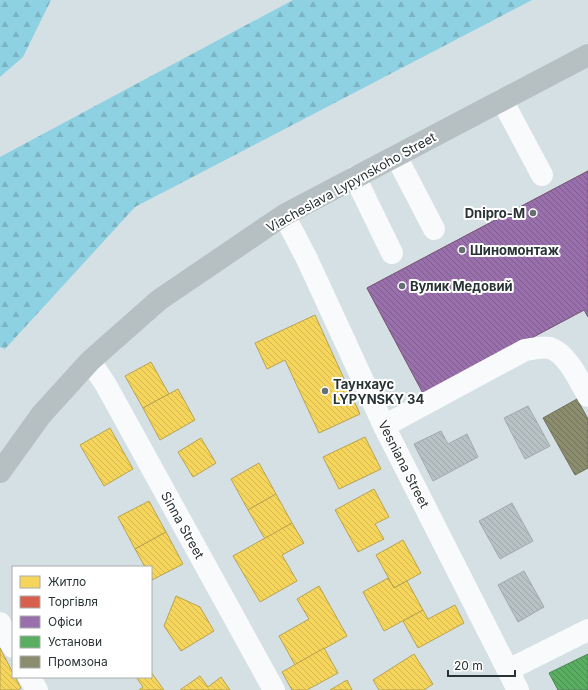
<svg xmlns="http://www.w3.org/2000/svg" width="588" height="690" viewBox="0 0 588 690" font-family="Inter,sans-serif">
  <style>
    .forest { fill: url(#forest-firs) }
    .homes { fill: url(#homes-back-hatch); stroke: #b8a450 }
    .shops { fill: url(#shops-back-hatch); stroke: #a25246 }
    .offices { fill: url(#offices-back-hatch); stroke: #775d87 }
    .public { fill: url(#public-back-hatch); stroke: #4b8954 }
    .industry { fill: url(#industry-back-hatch); stroke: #6e715d }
    .building { fill: url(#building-back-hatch); stroke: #a1abae }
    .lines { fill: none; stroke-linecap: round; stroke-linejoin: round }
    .minor { stroke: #f9fafb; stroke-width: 22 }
    .major { stroke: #b6c0c2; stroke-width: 22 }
    .poi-dot { fill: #656f72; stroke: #fff; stroke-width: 1.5 }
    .labels { text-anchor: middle; stroke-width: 4; stroke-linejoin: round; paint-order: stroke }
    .street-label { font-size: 13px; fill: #293234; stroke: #fff }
    .poi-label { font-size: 13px; font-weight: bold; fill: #293234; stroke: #fff; text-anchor: start }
  </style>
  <defs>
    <pattern id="forest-firs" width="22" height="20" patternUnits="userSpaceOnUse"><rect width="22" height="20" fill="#8ed1e2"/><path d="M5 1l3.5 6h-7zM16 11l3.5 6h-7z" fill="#7ab4c2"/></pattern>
    <pattern id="homes-back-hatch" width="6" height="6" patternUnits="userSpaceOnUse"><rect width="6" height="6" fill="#f6d55c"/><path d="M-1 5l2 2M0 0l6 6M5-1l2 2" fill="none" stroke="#d3b751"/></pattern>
    <pattern id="shops-back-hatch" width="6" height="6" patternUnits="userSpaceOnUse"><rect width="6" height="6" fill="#d6604d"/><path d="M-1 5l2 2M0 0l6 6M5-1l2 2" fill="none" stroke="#ae5041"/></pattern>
    <pattern id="offices-back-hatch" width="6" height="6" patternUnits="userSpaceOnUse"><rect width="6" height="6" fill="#9970ab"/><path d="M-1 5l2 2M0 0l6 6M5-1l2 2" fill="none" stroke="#7d5d8c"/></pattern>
    <pattern id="public-back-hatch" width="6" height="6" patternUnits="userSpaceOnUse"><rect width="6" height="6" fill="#5aae61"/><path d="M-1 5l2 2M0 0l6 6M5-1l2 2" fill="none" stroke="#4a8e51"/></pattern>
    <pattern id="industry-back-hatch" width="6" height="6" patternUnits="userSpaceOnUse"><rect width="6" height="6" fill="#8c8c6e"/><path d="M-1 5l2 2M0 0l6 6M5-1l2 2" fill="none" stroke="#72735b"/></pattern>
    <pattern id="building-back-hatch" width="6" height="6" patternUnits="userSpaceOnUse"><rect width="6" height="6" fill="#b8c2c5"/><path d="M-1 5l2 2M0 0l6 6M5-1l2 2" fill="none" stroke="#9ea7aa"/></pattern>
  </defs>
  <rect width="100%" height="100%" fill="#d4e0e4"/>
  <!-- forest -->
  <g class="forest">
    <path d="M0,0H51L23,57L0,77Z"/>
    <path d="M293,0H532L135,207L5,349L0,347V157Z"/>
  </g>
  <!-- homes -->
  <g class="homes">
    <path d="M315,315L360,414L319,433L285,360L267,369L255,343Z"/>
    <path d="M151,362L169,394L143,408L125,376Z"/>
    <path d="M178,389L195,420L160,440L143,408Z"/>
    <path d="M110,428L133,469L104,486L80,445Z"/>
    <path d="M365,437L381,469L339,489L323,457Z"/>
    <path d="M201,438L216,463L193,477L178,452Z"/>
    <path d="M259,463L276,494L248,510L231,479Z"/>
    <path d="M374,489L389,517L375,524L384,539L358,552L335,510Z"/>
    <path d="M276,494L292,523L265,539L248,510Z"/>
    <path d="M149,501L166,532L135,549L118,517Z"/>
    <path d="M292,523L304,543L282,555L297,581L260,602L233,556Z"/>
    <path d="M166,532L183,564L152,580L151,567H145L135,549Z"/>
    <path d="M403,540L421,573L394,588L376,555Z"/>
    <path d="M388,578L394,588L407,581L423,610L384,631L363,592Z"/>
    <path d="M319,586L347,636L295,665L279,636L309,619L297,599Z"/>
    <path d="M176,596L200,607L214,631L181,651L164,626Z"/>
    <path d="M455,605L464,623L418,648L403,621L423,610L428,619Z"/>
    <path d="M0,648L13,673V677H15L21,688L18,690H0Z"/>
    <path d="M324,648L338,673L307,690H292L282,672Z"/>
    <path d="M414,654L433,684L424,690H379L373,680Z"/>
    <path d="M151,672L164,690H139L143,687L136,677H151Z"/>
    <path d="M200,676L208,687L221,677L230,690H180Z"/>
    <path d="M347,680L352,690H330Z"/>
  </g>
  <!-- shops -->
  <g class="shops">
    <path d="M588,171V308L584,310L554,254L577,242L550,191Z"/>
    <path d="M550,191L577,242L554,254L584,310L424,395L367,288Z"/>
  </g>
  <!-- offices -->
  <path class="offices" d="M588,171V317L584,310L424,395L367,288Z"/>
  <!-- public -->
  <path class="public" d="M588,654V690H558L549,673Z"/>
  <!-- industry -->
  <path class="industry" d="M577,399L588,419V468L575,475L543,418Z"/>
  <!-- building -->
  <g class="building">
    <path d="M528,406L550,446L525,459L504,418Z"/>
    <path d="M441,431L448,444L467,434L478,457L433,481L414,444Z"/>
    <path d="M512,503L533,541L500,559L479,521Z"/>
    <path d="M524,571L544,607L518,622L498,585Z"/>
  </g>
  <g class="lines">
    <!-- minor -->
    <g class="minor">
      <path d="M502,100L542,175"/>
      <path d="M396,156L434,229"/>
      <path d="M355,177L392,253"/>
      <path d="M284,215L307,259L384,426L518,690"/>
      <path d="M90,361L106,385L274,690"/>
      <path d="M384,426L525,350C533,349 542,346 550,348C567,353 580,382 588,396"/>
      <path d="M0,623L13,647"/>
      <path d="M508,670L588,630"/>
      <path d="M29,677L37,690"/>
    </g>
    <!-- major -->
    <path class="major" d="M0,472L41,415L90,361L159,300L284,215L588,55"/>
  </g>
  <!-- markers -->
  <g class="poi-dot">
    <circle cx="533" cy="213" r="4"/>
    <circle cx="462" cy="250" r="4"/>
    <circle cx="402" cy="286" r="4"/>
    <circle cx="325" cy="391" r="4"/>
  </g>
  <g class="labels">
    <!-- street labels -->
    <g class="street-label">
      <text transform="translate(351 182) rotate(-29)" y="5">Viacheslava Lypynskoho Street</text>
      <text transform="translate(404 464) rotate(63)" y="5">Vesniana Street</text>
      <text transform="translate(183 525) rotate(61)" y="5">Sinna Street</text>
    </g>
    <!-- poi labels -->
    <g class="poi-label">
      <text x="525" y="218" text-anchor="end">Dnipro-M</text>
      <text x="470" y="255">Шиномонтаж</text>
      <text x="410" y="291">Вулик Медовий</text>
      <text x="333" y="389">Таунхаус<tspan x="333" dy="15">LYPYNSKY 34</tspan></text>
    </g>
  </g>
  <!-- legend -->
  <rect x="12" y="566" width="140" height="112" fill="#ffffff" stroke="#a9adae"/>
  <rect x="20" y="576" width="20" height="12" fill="#f6d55c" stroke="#a9adae"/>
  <text x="48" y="586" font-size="12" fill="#293234">Житло</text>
  <rect x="20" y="596" width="20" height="12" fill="#d6604d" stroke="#a9adae"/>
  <text x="48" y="606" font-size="12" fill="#293234">Торгівля</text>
  <rect x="20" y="616" width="20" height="12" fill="#9970ab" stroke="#a9adae"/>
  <text x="48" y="626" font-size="12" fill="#293234">Офіси</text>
  <rect x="20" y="636" width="20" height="12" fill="#5aae61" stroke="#a9adae"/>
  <text x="48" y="646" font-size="12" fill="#293234">Установи</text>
  <rect x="20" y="656" width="20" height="12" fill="#8c8c6e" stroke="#a9adae"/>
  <text x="48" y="666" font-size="12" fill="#293234">Промзона</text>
  <!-- scale -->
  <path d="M448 670v6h67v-6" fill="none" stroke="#293234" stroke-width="2"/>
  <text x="454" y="670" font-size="12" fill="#293234" stroke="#ffffff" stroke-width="3" paint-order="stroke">20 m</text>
</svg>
